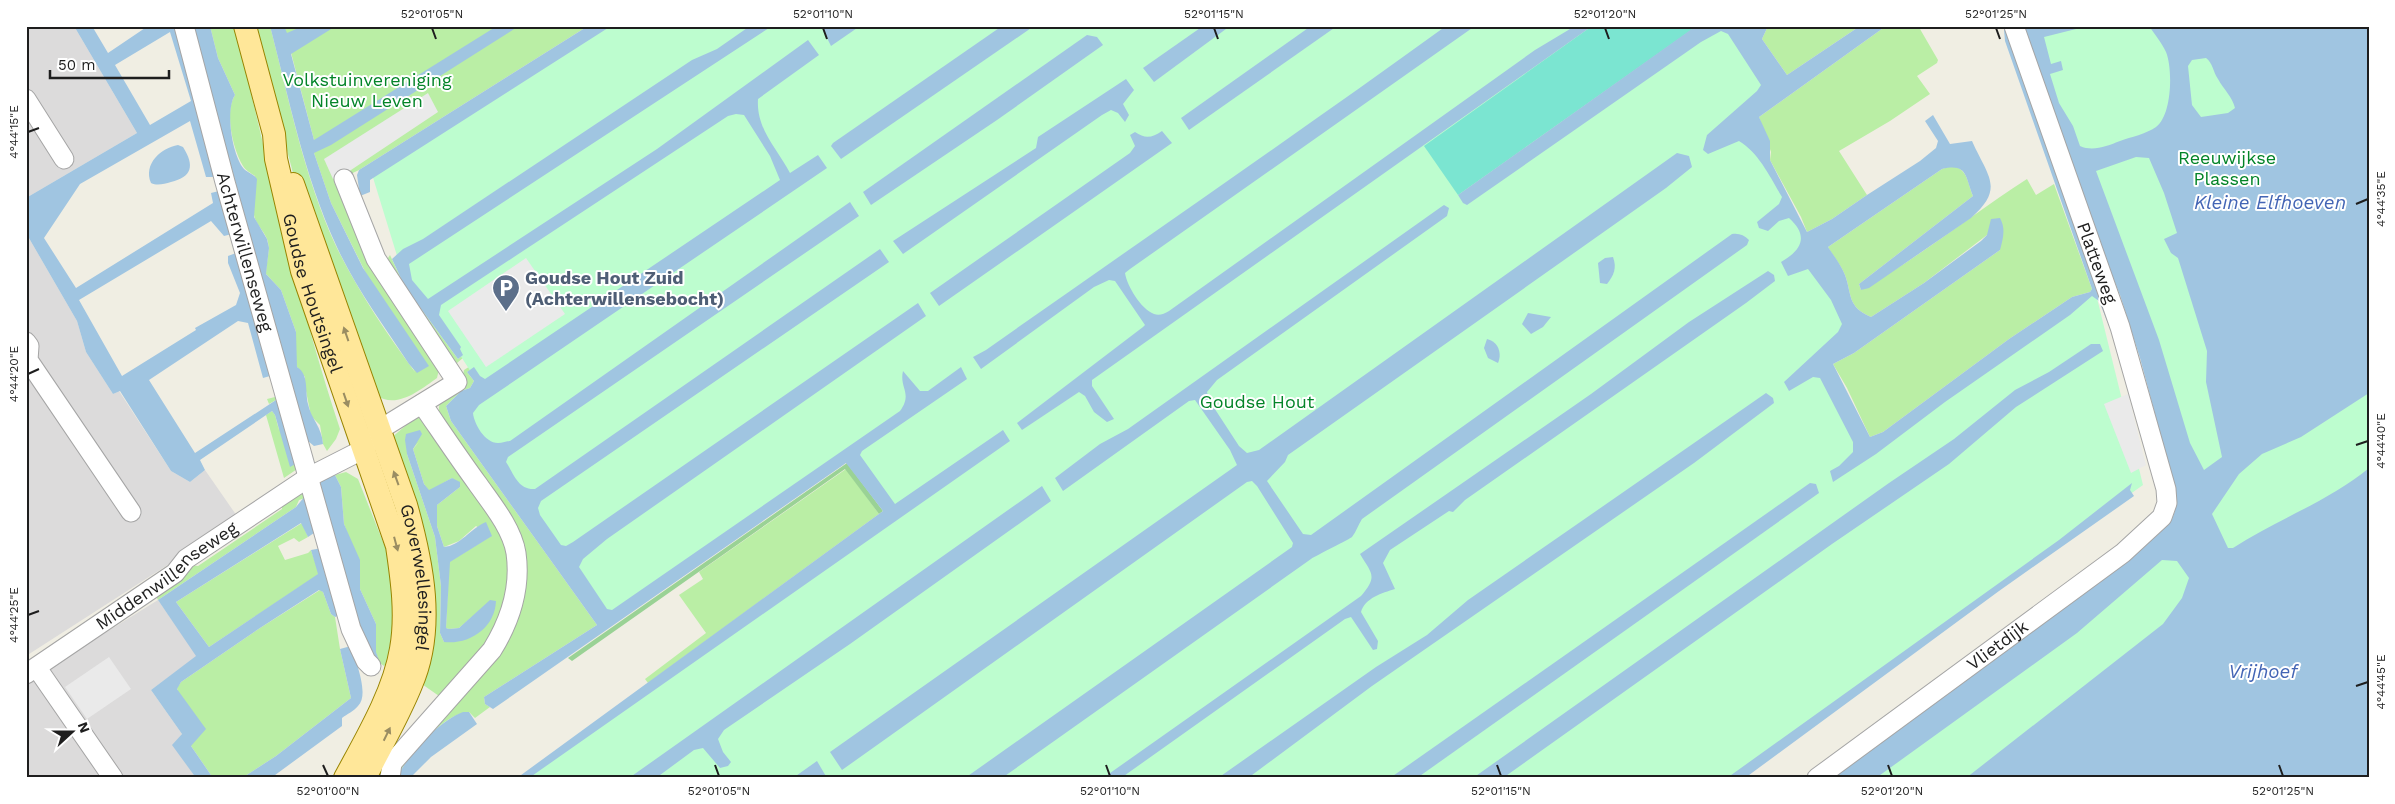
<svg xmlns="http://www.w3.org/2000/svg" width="2395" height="804" viewBox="0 0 2395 804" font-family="'Work Sans',sans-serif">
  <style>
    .residential { fill: #dcdbdb }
    .grass { fill: #baeea5; fill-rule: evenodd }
    .forest { fill: #9ad295 }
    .park { fill: #bdfdcf }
    .pitch { fill: #7be5d1 }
    .parking { fill: #eaeaea }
    .water { fill: #a0c5e1; fill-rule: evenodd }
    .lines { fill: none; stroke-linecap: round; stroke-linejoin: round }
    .minor-casing { stroke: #a5a5a5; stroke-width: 21 }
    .major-casing { stroke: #988400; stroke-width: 24 }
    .minor { stroke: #fff; stroke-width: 19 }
    .major { stroke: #ffe799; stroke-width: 22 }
    .oneway { fill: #9a8d62 }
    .ticks { fill: none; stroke: #1e1e1e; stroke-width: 2 }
    .labels { text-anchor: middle; stroke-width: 4; stroke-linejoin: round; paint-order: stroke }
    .park-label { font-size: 18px; fill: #038428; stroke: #fff }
    .street-label { font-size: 18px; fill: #1e1e1e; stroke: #fff }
    .service-label { font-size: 18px; font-weight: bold; fill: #4e5e75; stroke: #fff; text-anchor: start }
    .water-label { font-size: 19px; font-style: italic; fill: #4365b5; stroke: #fff }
    .neatline { fill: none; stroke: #1e1e1e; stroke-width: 2 }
    .ticks-label { font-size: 12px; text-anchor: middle; fill: #1e1e1e }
  </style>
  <rect width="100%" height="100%" fill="#f0eee3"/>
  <!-- residential -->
  <g class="residential">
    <path d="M26,26H74L137,133L26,198Z"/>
    <path d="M26,233L77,321L86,352L113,394L119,391L171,471L190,482L205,470L239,519L26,656Z"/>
    <path d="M158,600L197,656L151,690L182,734L173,745L196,778H26V682Z"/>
  </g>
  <!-- grass -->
  <g class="grass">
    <path d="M210,26H235C268,161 296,297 340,429L336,439L327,451L323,444L320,425L311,416L305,386V377L297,367L295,360L296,332L281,290L266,274C266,262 271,250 267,239C264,231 255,223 254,215C253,201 257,190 255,176C251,173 246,171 243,166C233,150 224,112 235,95L218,58Z"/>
    <path d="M254,26H270C289,99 304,177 336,246C357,289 386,333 415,372L331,203L314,153V140L284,26H588L359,170L334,182L367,254L439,369L437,378C420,390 396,410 376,395L293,173Z"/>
    <path d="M1768,26H1860L1787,75L1762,39Z"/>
    <path d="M1886,26H1924L1920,29L1938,60L1937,63L1917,76L1930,94L1890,121L1839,151L1867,195L1832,219L1807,232L1801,217L1770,160L1771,152L1759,117Z"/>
    <path d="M1951,166C1968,168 1967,182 1973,196L1859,284L1861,290C1920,257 1971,215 2027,179L2036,195L2054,184L2092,289L2090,292L2072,297L2009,339L1883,432L1870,437L1847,388L1833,364L1854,353L2000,250L1987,235L1924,283L1871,317C1847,307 1852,294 1845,275C1841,265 1833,256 1828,247L1942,169Z"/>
    <path d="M546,235L592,305L485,379L480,376L474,368L467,372L474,381L470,388L461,391L446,406L451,421L597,625L484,697L485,704L490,707L475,718L469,712C445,712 406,757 397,778H392C398,755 434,726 451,709C468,691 484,674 499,655C520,626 530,576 519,542C504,496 466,457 440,416C434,396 454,393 467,381L463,375L464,370L481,359L487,367L564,314L526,258L448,311L470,344V352L457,363L452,360C436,337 393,283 388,258L390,255L405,287L458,359L463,355L460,349L461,347L439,315L441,305Z"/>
    <path d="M279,396L303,465L284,478L266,415L272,411L275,415L279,430L276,400L269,404L267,399Z"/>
    <path d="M417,416C432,430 443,448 455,464C484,505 523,552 508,606C498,642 464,669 439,696L419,682L391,438ZM419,442L413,449L424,484L429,491L452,478L460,487L437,505V526L444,547L459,541L476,526L491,536L449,562L446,628L449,629L459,628L490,601L444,642L440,633L441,586L435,537L407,454Z"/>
    <path d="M846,469L879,514L648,683L645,679L706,633L679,595L703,579L699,572Z"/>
    <path d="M346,472L358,479L391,562L395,602L388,662L384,666L380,663L376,653V624L360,589V568L344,524L341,487L335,475Z"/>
    <path d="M300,491L312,496L299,500L296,507L158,600L155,594L191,565L198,566L282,509V502Z"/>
    <path d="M302,523L308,537L299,542L294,538L278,546L285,560L308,553L311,550L319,574L209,647L176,602Z"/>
    <path d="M320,590L323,592L331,614L335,617L340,649L351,698L276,756L242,778H213L191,746L177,688L181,682L260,628Z"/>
  </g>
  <!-- forest -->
  <path class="forest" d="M847,463L883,511L879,514L845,469L572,661L568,658Z"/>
  <!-- park -->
  <g class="park">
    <path d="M599,26H1735L1769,91L1742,115L1856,329L1823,362L1870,448L2095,290L2143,485L1729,778H525L892,514L849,454L601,628L464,422L480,386L398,259L371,171Z"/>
    <path d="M2030,26H2369V778H1863L2187,518L2178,457Z"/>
  </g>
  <!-- pitch -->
  <path class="pitch" d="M1592,26H1697L1458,195L1424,146Z"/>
  <!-- parking -->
  <g class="parking">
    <path d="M428,93L438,112L348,172L333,179L324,159Z"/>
    <path d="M526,258L565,314L486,367L448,311Z"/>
    <path d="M2128,394L2146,465L2131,473L2104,404Z"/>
    <path d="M109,657L131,689L87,719L65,687Z"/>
  </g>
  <!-- water -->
  <g class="water">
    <path d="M74,26H92L108,53L148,26H180L218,171L214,177H206L190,121L80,184L44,238L76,288L213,203L211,193L219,191L232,234L224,236L211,221L79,300L122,376L196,330L195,328L236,305L240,293L228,263V256L236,253L270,376L263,378L248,323L238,321L149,380L195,453L276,400L280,403L299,462L290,467L275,415L272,411L200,460L205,470L190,482L171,471L120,391L113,394L86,352L77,321L26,233V198L137,133ZM170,32L191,101L150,125L115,65Z"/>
    <path d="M193,26H210L218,58L235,95C225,110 232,155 244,169C248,173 254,174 257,179L254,217L267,239L269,248L266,274L281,290L296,332L297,367C309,374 305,391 308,404C311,419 322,427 323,444L314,446L308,441L295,401Z"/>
    <path d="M270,26H284L287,33L303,26H336L291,54L314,140L497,26H519L331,145L314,153L331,203L363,268L429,366L417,373L409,364C384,326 355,287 336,245C304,175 289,99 270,26Z"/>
    <path d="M588,26H611L370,180V192L360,196L357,175L359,170Z"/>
    <path d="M750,26H772L409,264L412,280L428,299L657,149L808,40L819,55L758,99C756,129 777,148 790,173L818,155L827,168L479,405L473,413C474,424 485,443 498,443C502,443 507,441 510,441L850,202L859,216L508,457L506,462C514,474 518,490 535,489L880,249L889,262L541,501L538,508L540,515L561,545L566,546L573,542L918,303L926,316L607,539L583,559L579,567L607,609L612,610L900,411C913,393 899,388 903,371L920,391H928L961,367L967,379L862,451L860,455L895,504L1003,430L1010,441L529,778H517L883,511L846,463L493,709L485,704L484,697L597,625L451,421L446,406L461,391L470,388L474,381L467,372L474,367L480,376L485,379L780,180L770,156L744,115L736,114L728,116L441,305L439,315L461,347L460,349L463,355L458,359L405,287L392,259L403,249L423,239L692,60L717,49Z"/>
    <path d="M828,26H860L831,46L823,30Z"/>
    <path d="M1002,26H1034L841,159L831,146L833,143Z"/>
    <path d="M1203,26H1230L1154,82L1143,68Z"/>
    <path d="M1311,26H1337L1189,130L1181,118Z"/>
    <path d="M1446,26H1475L1130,269L1125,273C1127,286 1141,309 1154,314C1159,316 1164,314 1169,311L1535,50L1575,26H1592L1092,380V386L1114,419L1107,422L1094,412L1085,396L1079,392L1022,430L1017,423L1143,327L1145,325L1115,281L1109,280L1094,287L981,369L973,357L986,350C1139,242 1294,136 1446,26Z"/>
    <path d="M1696,26H1768L1762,39L1787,75L1860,26H1886L1759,117L1770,141V160L1807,232L1832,219L1867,195L1920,161L1936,148L1938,141L1925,121L1933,115L1950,144L1972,141C1988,177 2005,188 1971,218L1869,288L1861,290L1859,284L1973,196C1965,177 1968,163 1942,169L1828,247C1834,256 1841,265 1845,275C1852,294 1847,307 1871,317L1924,283L1981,241L1987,235L1991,219L2000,218C2006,229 2003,239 2000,250L1854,353L1833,364L1870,437L1883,432L2009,339L2072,297L2090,292L2092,289L2005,41L2004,30H2007C2043,130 2076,231 2115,330L2111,331L2099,301L2092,296L2070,315L1945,402L1876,454L1833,482L1830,471L1839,466L1853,452V442L1820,378L1813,377L1789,391L1784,382L1838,332L1842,324L1831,300L1808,269L1788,276L1781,262C1802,250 1809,236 1789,218L1779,221L1768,231L1759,228L1757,222L1779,204L1782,197C1770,177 1759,153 1739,141L1708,154L1703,150L1707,135L1757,91L1761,85L1728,34L1721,31L1701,42L1467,205L1463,203L1458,195Z"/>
    <path d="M2021,26H2088L2044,37L2051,64L2061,61L2063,70L2050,74L2059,103L2073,126L2080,146C2093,152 2107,146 2120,141C2131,137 2146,134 2156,127C2172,116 2173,69 2166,52C2162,43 2155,35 2149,26H2369V393L2301,437L2262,454L2239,474L2212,514L2228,548H2233C2277,519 2328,502 2369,468V778H1966L2163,624L2182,598L2189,578L2177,561L2162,560L2077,633L1876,778H1827L2149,542L2172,519L2175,511L2173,481L2140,358L2120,295L2078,192ZM2206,58C2213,63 2213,72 2218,79C2224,90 2232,96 2235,108L2228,113L2201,117L2192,105L2188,66L2192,60ZM2136,157L2149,158L2164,193L2177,233L2164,239L2171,253L2178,258L2207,351L2206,382L2222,457L2204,470L2190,443L2159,340L2096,171Z"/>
    <path d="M1087,35L1097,37L1103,45L997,120L871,205L863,192Z"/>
    <path d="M1126,79L1134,90L1123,104L1129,115L1125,122L1118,113L1111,110L1102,115L903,254L893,241L1036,148L1038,137Z"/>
    <path d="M1162,131L1172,143L939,306L930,293L1130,153L1135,146L1130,135L1135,132C1145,139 1152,138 1162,131Z"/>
    <path d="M178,145L183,147C195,166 192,177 171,182C164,184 157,186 151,183C143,164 161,148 178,145Z"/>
    <path d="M1677,153L1689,156L1692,167L1666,188L1288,455L1285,462L1267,481L1303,534L1311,535L1732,234C1739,233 1744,235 1749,240L1747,245L1362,519C1358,525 1356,532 1352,537C1350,539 1317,555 1311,559L1002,778H965L1292,547L1293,543L1257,486L1252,481L1247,482L842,770L830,752L1237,465L1230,450L1195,400L1189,401L1063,491L1055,478L1100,444L1128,429L1441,207L1444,205L1449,208L1447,216L1217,380L1207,392L1209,400L1239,446L1247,453L1259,450Z"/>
    <path d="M1613,257C1617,268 1614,275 1607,284L1600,283L1598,263L1605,258Z"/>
    <path d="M1768,271L1774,275L1775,281L1746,303L1465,500L1453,512L1449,511L1390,550L1383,563L1395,589C1382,593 1365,598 1361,612L1378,641L1377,649L1373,650L1351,617L1345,619L1121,778H1103L1361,596C1378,576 1372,574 1360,554L1591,394L1689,322Z"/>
    <path d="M1528,313L1551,317L1543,327L1531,334L1522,324Z"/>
    <path d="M1487,339C1499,342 1502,354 1498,363L1488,358L1484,348Z"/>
    <path d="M2091,344H2100L2103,351L2016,407L1949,464L1832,544L1503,778H1473L1889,483L1954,439L2015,390L2049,372Z"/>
    <path d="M1766,393L1773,398L1774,403L1694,463L1372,686L1248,778H1218L1376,667L1427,635L1468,600Z"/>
    <path d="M420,430L422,434L413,449L424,484L429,490L452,478L460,482V487L437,505V526L444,547C460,546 471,528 486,522L492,536L450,562L446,628L449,629L459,628L490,600L496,601C495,628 469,645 444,642L440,633L441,586L435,537L407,454L405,440L406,434Z"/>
    <path d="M335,475L341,487L344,524L360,560V589L376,624V652L380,663L372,658L362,637L320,486L321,481Z"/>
    <path d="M1810,483L1816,484L1819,493L1417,778H1390Z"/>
    <path d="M2132,483L2130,490L2134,496L1999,591L1745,778H1727L2059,540Z"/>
    <path d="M1042,486L1051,501L850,644L724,730L718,739L723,752L731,762L728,766L720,768L703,748L694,750L656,778H629Z"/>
    <path d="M305,496L317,531L308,537L301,523L176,602L209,647L318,574L311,550L322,548L340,615L335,617L331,614L323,592L319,590L260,628L181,682L177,689L206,729L191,746L213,778H196L172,745L182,734L151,690L196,656L158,600L296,507Z"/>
    <path d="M351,646C355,660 370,694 358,706C354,711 347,714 342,718V726L271,778H242L276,756L351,698L340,649Z"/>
    <path d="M463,712H469L477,724L431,757L410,778H397C407,755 440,720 463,712Z"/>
    <path d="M817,761L827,778H793Z"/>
  </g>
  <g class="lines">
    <!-- minor casing -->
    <g class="minor-casing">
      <g id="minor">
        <path id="s1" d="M184,26L225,182L351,629L366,661L371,666"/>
        <path d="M26,99L64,159"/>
        <path d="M26,342L29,346L28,360L131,512"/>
        <path d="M37,668L113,778"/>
        <path id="s2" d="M26,674L175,573L186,559L309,477L364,449L379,430L457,382L376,259L344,179"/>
        <path d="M390,778L392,763L492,650C510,621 521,588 516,553C512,528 491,503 477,483C458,457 440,430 422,404"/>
        <path id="s3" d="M1817,778L2123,553L2162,517L2167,503L2166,489L2120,327L2014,26"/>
      </g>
    </g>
    <!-- major casing -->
    <g class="major-casing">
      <g id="major">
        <path id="s4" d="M245,26L274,134L276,159L302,271L397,546C402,580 407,615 401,649C394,692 366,739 345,778"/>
        <path id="s5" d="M293,184L406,505C422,562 436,628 411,685C398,717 380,747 365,778"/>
      </g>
    </g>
    <!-- minor -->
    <use href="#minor" class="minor"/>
    <!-- major -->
    <use href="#major" class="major"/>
  </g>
  <!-- one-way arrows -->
  <defs><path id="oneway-solid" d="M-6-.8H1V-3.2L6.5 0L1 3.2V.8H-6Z" transform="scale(1.25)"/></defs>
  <g class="oneway">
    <use href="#oneway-solid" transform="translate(346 334) rotate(-109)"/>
    <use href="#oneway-solid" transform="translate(346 400) rotate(71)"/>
    <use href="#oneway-solid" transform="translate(396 478) rotate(-110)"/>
    <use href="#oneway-solid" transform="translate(396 544) rotate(75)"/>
    <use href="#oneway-solid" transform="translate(387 734) rotate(-64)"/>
  </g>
  <!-- ticks -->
  <path class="ticks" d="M432,28L436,39M823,28L827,39M1214,28L1218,39M1605,28L1609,39M1996,28L2000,39M28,132L39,128M2356,204L2368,199M28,374L39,369M2356,445L2368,441M28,615L39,611M2356,686L2368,682M323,765L328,776M715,765L719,776M1106,765L1110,776M1497,765L1501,776M1888,765L1892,776M2279,765L2283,776"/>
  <!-- icons -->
  <defs>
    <g id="parking-pin" transform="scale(1.4375)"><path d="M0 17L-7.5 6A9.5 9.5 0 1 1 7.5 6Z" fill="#5c6f8a" stroke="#fff"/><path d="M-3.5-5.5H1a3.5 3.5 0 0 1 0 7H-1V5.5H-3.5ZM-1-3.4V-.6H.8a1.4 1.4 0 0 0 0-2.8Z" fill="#fff"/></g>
  </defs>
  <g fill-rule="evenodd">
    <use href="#parking-pin" x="506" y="288"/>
  </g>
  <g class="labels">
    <!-- park labels -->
    <g class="park-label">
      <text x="367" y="86">Volkstuinvereniging<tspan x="367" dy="21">Nieuw Leven</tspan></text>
      <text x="2227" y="164">Reeuwijkse<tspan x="2227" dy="21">Plassen</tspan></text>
      <text x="1257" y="408">Goudse Hout</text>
    </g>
    <!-- street labels -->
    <g class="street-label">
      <text dy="6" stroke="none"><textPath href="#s1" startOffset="234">Achterwillenseweg</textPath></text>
      <text transform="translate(2097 263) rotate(70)" y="6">Platteweg</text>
      <text dy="6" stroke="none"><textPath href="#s4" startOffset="276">Goudse Houtsingel</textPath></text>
      <text dy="6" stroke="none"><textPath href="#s2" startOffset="172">Middenwillenseweg</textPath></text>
      <text dy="6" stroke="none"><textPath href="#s5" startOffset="414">Goverwellesingel</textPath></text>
      <text dy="6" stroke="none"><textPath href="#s3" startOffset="224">Vlietdijk</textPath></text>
    </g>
    <!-- service labels -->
    <g class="service-label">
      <text x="525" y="284">Goudse Hout Zuid<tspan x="525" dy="21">(Achterwillensebocht)</tspan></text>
    </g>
    <!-- water labels -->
    <g class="water-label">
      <text x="2270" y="209">Kleine Elfhoeven</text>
      <text x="2263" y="678">Vrijhoef</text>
    </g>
  </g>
  <!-- border -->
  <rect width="2395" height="804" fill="none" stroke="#ffffff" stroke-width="55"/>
  <!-- north arrow -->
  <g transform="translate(72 732) rotate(69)" stroke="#ffffff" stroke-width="4" paint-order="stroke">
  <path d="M0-4L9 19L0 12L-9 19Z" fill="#1e1e1e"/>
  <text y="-8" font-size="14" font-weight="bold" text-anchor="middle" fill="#1e1e1e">N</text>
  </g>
  <!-- scale -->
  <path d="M50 70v8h119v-8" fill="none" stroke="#1e1e1e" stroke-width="2.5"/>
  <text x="58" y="70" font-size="15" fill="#1e1e1e" stroke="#ffffff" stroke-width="4" paint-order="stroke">50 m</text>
  <rect x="28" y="28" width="2340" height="748" class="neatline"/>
  <g class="ticks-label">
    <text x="432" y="18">52°01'05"N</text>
    <text x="823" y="18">52°01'10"N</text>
    <text x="1214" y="18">52°01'15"N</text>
    <text x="1605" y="18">52°01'20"N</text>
    <text x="1996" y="18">52°01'25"N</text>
    <text transform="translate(14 132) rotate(-90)" y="4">4°44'15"E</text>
    <text transform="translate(2381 199) rotate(-90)" y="4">4°44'35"E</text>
    <text transform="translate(14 374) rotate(-90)" y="4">4°44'20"E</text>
    <text transform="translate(2381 441) rotate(-90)" y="4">4°44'40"E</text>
    <text transform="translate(14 615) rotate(-90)" y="4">4°44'25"E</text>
    <text transform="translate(2381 682) rotate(-90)" y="4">4°44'45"E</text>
    <text x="328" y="795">52°01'00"N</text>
    <text x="719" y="795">52°01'05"N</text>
    <text x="1110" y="795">52°01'10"N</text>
    <text x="1501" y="795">52°01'15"N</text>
    <text x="1892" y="795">52°01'20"N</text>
    <text x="2283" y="795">52°01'25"N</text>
  </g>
</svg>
